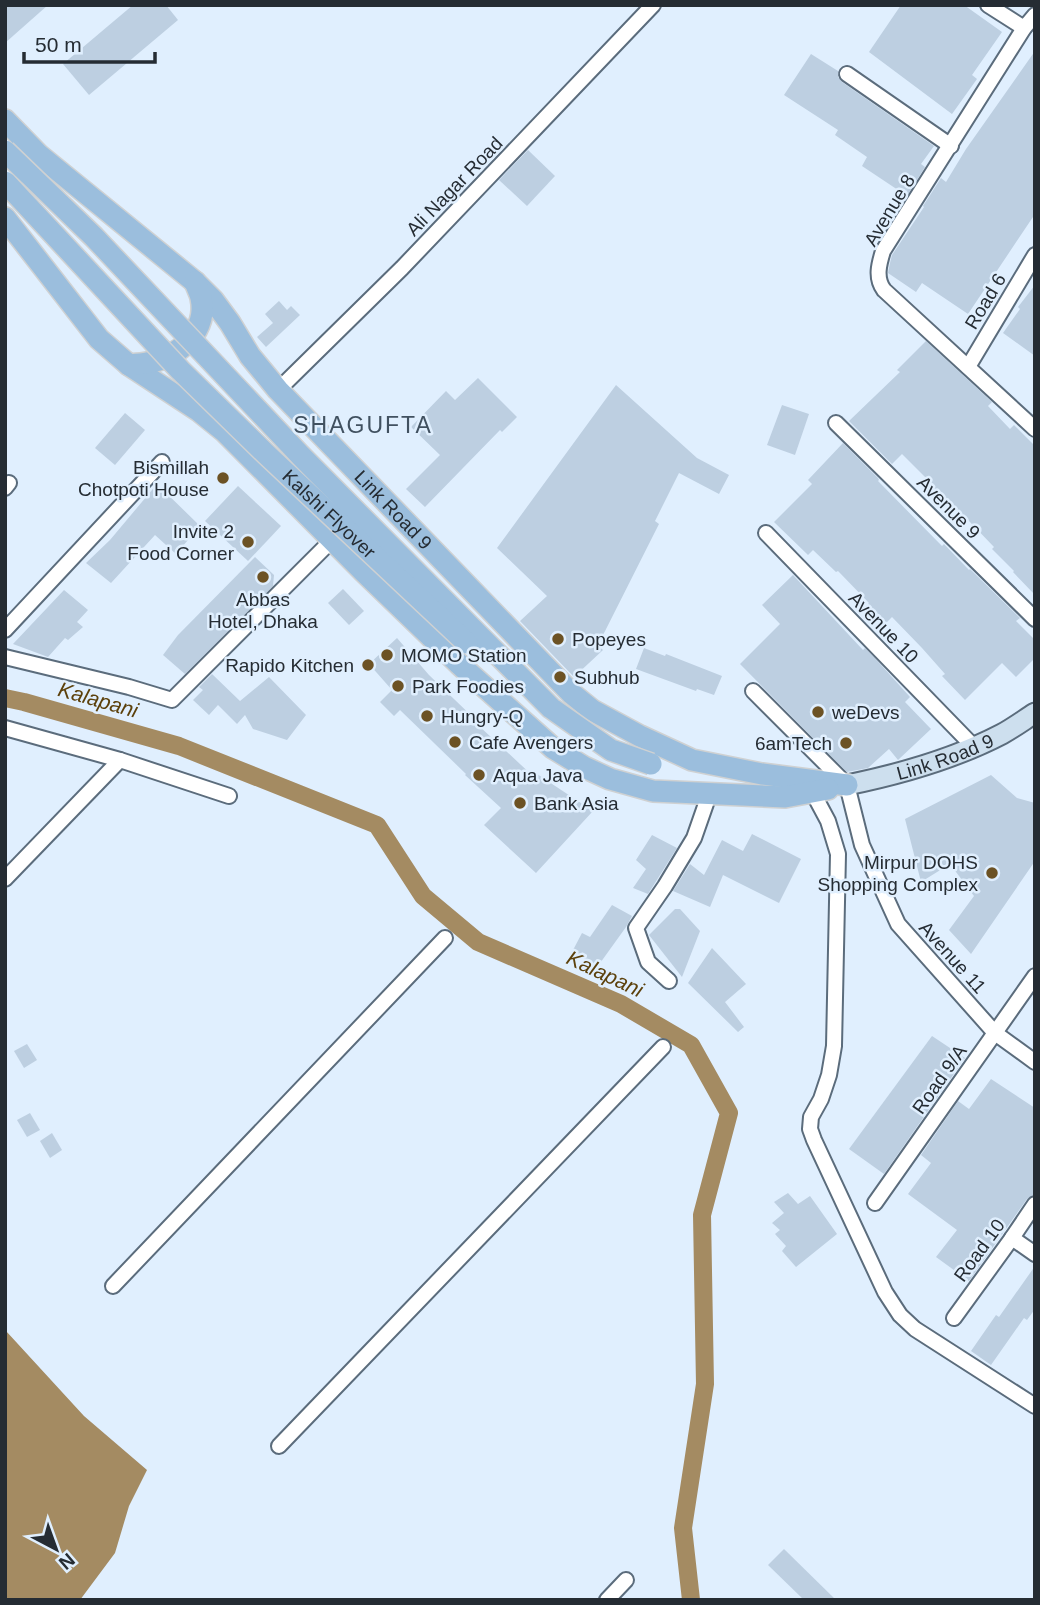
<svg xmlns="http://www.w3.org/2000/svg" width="1040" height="1605" viewBox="0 0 1040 1605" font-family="Helvetica,sans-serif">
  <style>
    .water { fill: #a48b62 }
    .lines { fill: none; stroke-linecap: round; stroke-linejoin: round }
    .canal { stroke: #a48b62; stroke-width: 18 }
    .building { fill: #bdcfe1 }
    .street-casing { stroke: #5b6c7c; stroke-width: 18 }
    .secondary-casing { stroke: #5b6c7c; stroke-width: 23 }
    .primary-casing { stroke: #cfd1d2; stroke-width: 24 }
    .street { stroke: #fff; stroke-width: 14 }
    .secondary { stroke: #cddfee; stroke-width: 19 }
    .primary { stroke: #9bbedd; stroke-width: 21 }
    .primary-bridge-casing { stroke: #cfd1d2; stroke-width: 24; stroke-linecap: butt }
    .primary-bridge { stroke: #9bbedd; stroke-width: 21 }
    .poi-dot { fill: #6c5224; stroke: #e0effe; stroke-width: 2.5 }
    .labels { text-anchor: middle; stroke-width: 5; stroke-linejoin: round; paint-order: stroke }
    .street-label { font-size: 19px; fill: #252c33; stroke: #e0effe }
    .poi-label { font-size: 19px; fill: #252c33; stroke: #e0effe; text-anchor: start }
    .water-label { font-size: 21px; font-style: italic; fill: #5c410c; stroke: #e0effe }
    .quarter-label { font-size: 23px; letter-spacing: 2px; fill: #415160; stroke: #e0effe }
  </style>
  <rect width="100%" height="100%" fill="#e0effe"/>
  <!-- water -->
  <path class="water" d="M6,1331L84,1416L147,1470L129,1506L115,1553L80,1600L5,1599Z"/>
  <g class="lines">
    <!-- canal -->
    <path class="canal" d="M5,698L24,702L179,746L377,825L423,896L478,942L621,1004L691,1045L729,1113L702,1215L705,1384L683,1528L691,1600"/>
  </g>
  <!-- building -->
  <g class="building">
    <path d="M5,5H48L5,43Z"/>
    <path d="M133,5H166L178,20L89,95L63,64Z"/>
    <path d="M901,5H964L1002,32L972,75L977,79L952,114L869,52Z"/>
    <path d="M1035,51V214L968,314L922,283L916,292L888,273L890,263L892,255L924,207L923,206L941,178L946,182L966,149Z"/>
    <path d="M811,54L838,71V77L842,82L934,146L921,164L925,167L907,196L862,166L867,157L835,135L838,130L784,95Z"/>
    <path d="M528,150L555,176L527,206L499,180Z"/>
    <path d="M1035,285V356L1003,333L1020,309L1018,307Z"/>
    <path d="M279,301L287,310L291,306L300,315L266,347L257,337L273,323L265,314Z"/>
    <path d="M926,341L992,402L988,406L1010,429L1014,425L1035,446V595L1013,572L1014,571L992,549L994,547L968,520L965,522L923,482L926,478L902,454L892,464L849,421L900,372L897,370Z"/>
    <path d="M478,378L517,417L502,432L500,430L425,507L406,489L440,455L411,427L446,391L455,400Z"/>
    <path d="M616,385L697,458L729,475L719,494L679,473L655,521L659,524L598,645L603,650L574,677L520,621L547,596L497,548Z"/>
    <path d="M782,405L809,414L795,455L767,445Z"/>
    <path d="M125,413L145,430L115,465L95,448Z"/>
    <path d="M843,443L878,478L879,480L878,481L942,546L944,544L969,570L970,569L1020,618L1016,621L1035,640V658L1016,677L1002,663L965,700L942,676L945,674L922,648L892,617L886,623L868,604L869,603L838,571L836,572L813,550L808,555L774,522L812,484L808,480Z"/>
    <path d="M157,484L200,526L176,554L155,535L111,583L86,563L110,540Z"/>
    <path d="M238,486L281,526L248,561L205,521Z"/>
    <path d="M255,557L274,575L273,586L185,674L163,655L178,635Z"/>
    <path d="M793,575L863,650L865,648L873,656L910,697L905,702L931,729L898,760L889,749L868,768L847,772L740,664L780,624L762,605Z"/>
    <path d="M343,589L364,611L349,625L328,603Z"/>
    <path d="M64,590L88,610L77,622L83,627L68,640L65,638L48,657L13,644Z"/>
    <path d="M397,638L429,675L480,724L478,725L534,777L537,774L593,811L536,873L484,825L501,808L465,775L466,774L400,710L394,716L380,702L392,690L369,664Z"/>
    <path d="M644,648L665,656L666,654L722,676L714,695L697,689L696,691L636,669Z"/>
    <path d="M212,674L240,701L269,677L306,715L287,740L253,729L245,715L237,724L218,705L209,715L193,700L203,690L199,687Z"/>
    <path d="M991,775L1017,798L1035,803V861L971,954L949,930L974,896L950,864L921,882L905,819Z"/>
    <path d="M752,834L801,859L779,903L723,875L710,907L673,891L690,864L704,875L722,840L743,851Z"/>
    <path d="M652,835L677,848L648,894L633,888L646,869L636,860Z"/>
    <path d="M612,905L632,916L626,927L598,966L572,952L582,933L590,937Z"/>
    <path d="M675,909H680L700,931L682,977L649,935Z"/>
    <path d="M712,948L746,984L725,1002L744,1027L738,1032L688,983Z"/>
    <path d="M932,1036L965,1058L884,1174L849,1149Z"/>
    <path d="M27,1044L37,1060L24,1068L14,1051Z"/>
    <path d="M991,1079L1035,1108V1194L1027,1199L969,1281L936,1257L957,1230L908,1194L931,1163L921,1155L958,1101L969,1109Z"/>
    <path d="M30,1113L40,1130L27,1137L17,1120Z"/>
    <path d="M52,1133L62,1150L50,1158L40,1141Z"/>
    <path d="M788,1193L798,1204L810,1196L837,1234L796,1267L782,1251L786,1246L775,1234L780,1230L772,1223L784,1213L774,1202Z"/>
    <path d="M1035,1266V1309L1027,1320L1024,1318L991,1365L971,1351L996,1315L999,1317Z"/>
    <path d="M784,1549L836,1600H804L768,1565Z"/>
  </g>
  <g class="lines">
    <!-- street casing -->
    <g class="street-casing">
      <g id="street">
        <path d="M988,5L1024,28"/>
        <path d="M1035,15L1024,28L883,251C879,264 875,278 884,290L1035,429"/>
        <path d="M847,74L951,146"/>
        <path d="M968,367L1035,255"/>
        <path d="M278,390L402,268L653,5"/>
        <path d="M836,423L1035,619"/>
        <path d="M5,488L9,483"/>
        <path d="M766,533L974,747"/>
        <path d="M5,630L162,462"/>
        <path d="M5,657L129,687L172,700L332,540"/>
        <path d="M753,691L847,785L862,845L898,924L995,1033L1035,1062"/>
        <path d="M5,728L120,760L229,796"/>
        <path d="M813,793L828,821L838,854L834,1046L829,1075L821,1099L811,1117L810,1129L814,1140L885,1292L900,1315L915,1329L1035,1406"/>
        <path d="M5,879L120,760"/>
        <path d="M669,981L648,962L636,928L665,886L694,838L709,795"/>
        <path d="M875,1203L1035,976"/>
        <path d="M1012,1238L1035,1254"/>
        <path d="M113,1286L445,938"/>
        <path d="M954,1318L1012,1238L1035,1204"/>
        <path d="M279,1446L663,1047"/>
        <path d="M607,1600L626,1580"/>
      </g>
    </g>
    <!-- secondary casing -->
    <g class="secondary-casing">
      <g id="secondary">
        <path id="s1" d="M847,785C901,774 954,759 1002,734C1013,728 1024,720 1035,713"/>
      </g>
    </g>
    <!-- primary casing -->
    <g class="primary-casing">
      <g id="primary">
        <path id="s2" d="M5,120L39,155L195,282L213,300L230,323L250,356L278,390L571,693L592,710L640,736L692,760L762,774L847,785"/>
        <path d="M5,218L99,339L129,365L199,411L225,432L364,572L459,664L553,748L584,767L610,779L653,791L785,797L828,789"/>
        <path d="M129,365C136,364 144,364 151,362C180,356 208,330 201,298C200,293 197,288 195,282"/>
      </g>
    </g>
    <!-- street -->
    <use href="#street" class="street"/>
    <!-- secondary -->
    <use href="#secondary" class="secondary"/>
    <!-- primary -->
    <use href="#primary" class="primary"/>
    <!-- primary-bridge casing -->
    <g class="primary-bridge-casing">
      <g id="primary-bridge">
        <path d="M5,151L94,237L301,456L551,708L611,750L651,764"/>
        <path id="s3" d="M5,182L180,370L266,454L467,643"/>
      </g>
    </g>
    <!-- primary-bridge -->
    <use href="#primary-bridge" class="primary-bridge"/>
  </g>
  <!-- markers -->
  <g class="poi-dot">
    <circle cx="223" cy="478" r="7"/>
    <circle cx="248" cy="542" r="7"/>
    <circle cx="263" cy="577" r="7"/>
    <circle cx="558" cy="639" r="7"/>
    <circle cx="387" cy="655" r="7"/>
    <circle cx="368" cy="665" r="7"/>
    <circle cx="560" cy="677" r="7"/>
    <circle cx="398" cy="686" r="7"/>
    <circle cx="818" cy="712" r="7"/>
    <circle cx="427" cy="716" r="7"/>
    <circle cx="455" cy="742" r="7"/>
    <circle cx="846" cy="743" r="7"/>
    <circle cx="479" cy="775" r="7"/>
    <circle cx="520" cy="803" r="7"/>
    <circle cx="992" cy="873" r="7"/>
  </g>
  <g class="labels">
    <!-- street labels -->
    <g class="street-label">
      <text transform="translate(454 186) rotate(-46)" y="7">Ali Nagar Road</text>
      <text transform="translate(889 210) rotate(-59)" y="7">Avenue 8</text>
      <text transform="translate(985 301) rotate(-59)" y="7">Road 6</text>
      <text transform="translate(949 507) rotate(45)" y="7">Avenue 9</text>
      <text dy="7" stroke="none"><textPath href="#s2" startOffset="553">Link Road 9</textPath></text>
      <text dy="7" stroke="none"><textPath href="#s3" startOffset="464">Kalshi Flyover</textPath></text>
      <text transform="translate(884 627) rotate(46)" y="7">Avenue 10</text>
      <text dy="7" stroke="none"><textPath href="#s1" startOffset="102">Link Road 9</textPath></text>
      <text transform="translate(953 957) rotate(48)" y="7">Avenue 11</text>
      <text transform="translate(939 1079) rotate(-55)" y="7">Road 9/A</text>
      <text transform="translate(979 1250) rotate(-54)" y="7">Road 10</text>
    </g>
    <!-- poi labels -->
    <g class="poi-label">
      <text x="209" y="474" text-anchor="end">Bismillah<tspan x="209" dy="22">Chotpoti House</tspan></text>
      <text x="234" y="538" text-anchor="end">Invite 2<tspan x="234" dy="22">Food Corner</tspan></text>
      <text x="263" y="606" text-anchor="middle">Abbas<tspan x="263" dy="22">Hotel, Dhaka</tspan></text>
      <text x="572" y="646">Popeyes</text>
      <text x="401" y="662">MOMO Station</text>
      <text x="354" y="672" text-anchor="end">Rapido Kitchen</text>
      <text x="574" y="684">Subhub</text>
      <text x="412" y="693">Park Foodies</text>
      <text x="832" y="719">weDevs</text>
      <text x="441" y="723">Hungry-Q</text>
      <text x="469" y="749">Cafe Avengers</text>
      <text x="832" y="750" text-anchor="end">6amTech</text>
      <text x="493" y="782">Aqua Java</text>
      <text x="534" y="810">Bank Asia</text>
      <text x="978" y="869" text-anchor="end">Mirpur DOHS<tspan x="978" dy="22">Shopping Complex</tspan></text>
    </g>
    <!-- water labels -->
    <g class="water-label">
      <text transform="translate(98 700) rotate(16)" y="7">Kalapani</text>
      <text transform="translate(605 974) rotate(25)" y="7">Kalapani</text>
    </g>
    <!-- quarter labels -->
    <g class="quarter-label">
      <text x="363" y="433">SHAGUFTA</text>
    </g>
  </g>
  <!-- border -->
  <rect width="1040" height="1605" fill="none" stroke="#252c33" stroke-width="14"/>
  <!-- north arrow -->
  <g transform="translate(56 1549) rotate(139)" stroke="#e0effe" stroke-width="5" paint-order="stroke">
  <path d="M0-5L12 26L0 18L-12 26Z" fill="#252c33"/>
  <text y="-10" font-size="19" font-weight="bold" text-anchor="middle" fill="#252c33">N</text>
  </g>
  <!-- scale -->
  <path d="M24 52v10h131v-10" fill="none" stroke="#252c33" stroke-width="3.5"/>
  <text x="35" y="52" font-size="21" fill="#252c33" stroke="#e0effe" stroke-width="5" paint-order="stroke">50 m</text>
</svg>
